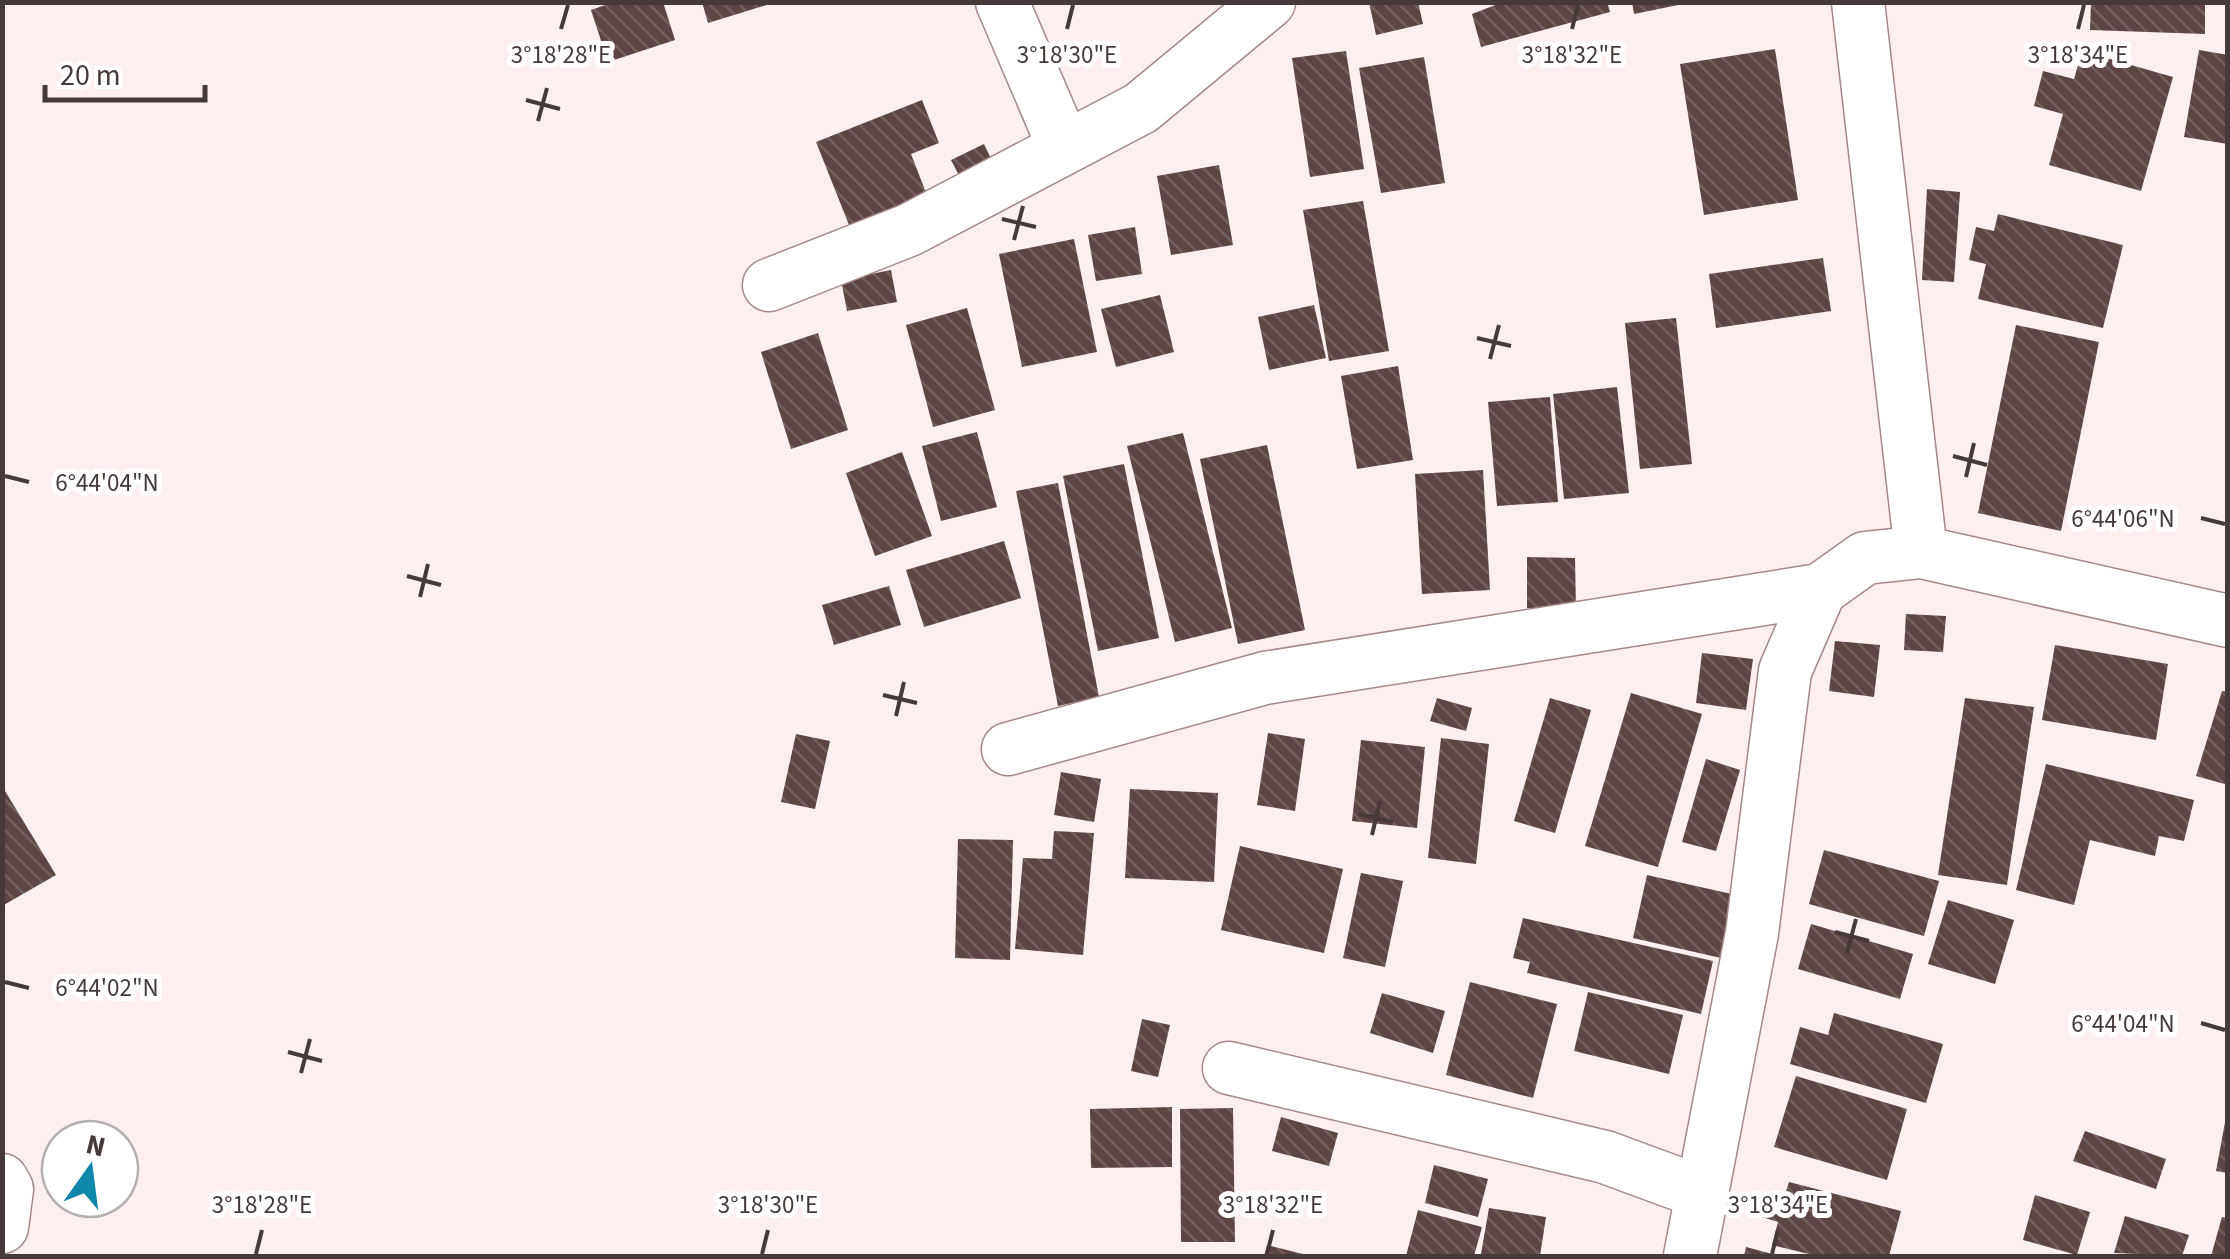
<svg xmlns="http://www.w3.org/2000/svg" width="2230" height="1259" viewBox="0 0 2230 1259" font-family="'Source Sans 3',sans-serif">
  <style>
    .building { fill: url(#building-back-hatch) }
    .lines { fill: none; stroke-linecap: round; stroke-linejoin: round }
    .minor-casing { stroke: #a68888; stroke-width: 55 }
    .minor { stroke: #fff; stroke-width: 52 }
    .ticks { fill: none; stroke: #453939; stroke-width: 4 }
    .ticks-label { font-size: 25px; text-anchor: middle; fill: #453939; stroke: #fff; stroke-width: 10; stroke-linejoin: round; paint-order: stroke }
  </style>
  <defs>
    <pattern id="building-back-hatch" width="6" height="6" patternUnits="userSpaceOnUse" patternTransform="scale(2.5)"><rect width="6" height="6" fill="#5e4444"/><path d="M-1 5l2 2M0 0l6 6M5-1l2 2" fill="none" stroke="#735e5e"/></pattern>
  </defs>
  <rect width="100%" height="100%" fill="#fdefef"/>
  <!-- building -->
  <g class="building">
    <path d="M614,2H663L675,40L608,62L591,10Z"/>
    <path d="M702,2H773V3L708,23Z"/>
    <path d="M1369,2H1418L1423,24L1376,35Z"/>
    <path d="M1503,2H1607L1610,12L1481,47L1472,14Z"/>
    <path d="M1632,2H1683V4L1634,14Z"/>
    <path d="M2091,2H2205V34L2090,30Z"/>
    <path d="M1775,49L1798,200L1704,215L1680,64Z"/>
    <path d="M2199,50L2228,55V144L2184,137Z"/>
    <path d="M1346,51L1364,169L1310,177L1292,58Z"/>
    <path d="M2082,51L2173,77L2141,191L2049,165L2063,114L2034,106L2043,71L2074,79Z"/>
    <path d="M1424,57L1445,183L1381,193L1359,68Z"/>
    <path d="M922,100L939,143L911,154L930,203L853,235L816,142Z"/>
    <path d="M984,144L994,165L962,181L951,160Z"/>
    <path d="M1219,165L1233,245L1171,255L1157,176Z"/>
    <path d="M1927,189L1960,192L1954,282L1922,280Z"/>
    <path d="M1363,201L1389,351L1329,361L1303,210Z"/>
    <path d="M1998,214L2123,245L2103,328L1978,299L1986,264L1969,260L1976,227L1994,231Z"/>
    <path d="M1135,227L1142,274L1096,281L1088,235Z"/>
    <path d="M1074,239L1097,352L1022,367L999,254Z"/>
    <path d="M1823,258L1831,311L1716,328L1709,274Z"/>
    <path d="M891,270L897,302L847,311L841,280Z"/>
    <path d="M1160,295L1174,352L1116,367L1101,309Z"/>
    <path d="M1314,305L1326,358L1269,370L1258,317Z"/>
    <path d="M967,308L995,410L933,427L906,325Z"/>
    <path d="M1676,318L1692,464L1640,469L1625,323Z"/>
    <path d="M2016,325L2099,342L2061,531L1978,513Z"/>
    <path d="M818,333L848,430L791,449L761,352Z"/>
    <path d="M1398,366L1413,460L1357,469L1341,376Z"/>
    <path d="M1617,387L1629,493L1564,499L1553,394Z"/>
    <path d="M1550,397L1558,502L1497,506L1488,402Z"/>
    <path d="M977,432L997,507L941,521L922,446Z"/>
    <path d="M1183,433L1232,628L1175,642L1127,446Z"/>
    <path d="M1267,445L1305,630L1238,644L1200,459Z"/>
    <path d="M902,452L932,536L875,556L846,473Z"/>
    <path d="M1124,464L1159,638L1098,651L1063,476Z"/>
    <path d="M1483,470L1490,590L1422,594L1415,474Z"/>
    <path d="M1058,483L1099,697L1058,706L1016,491Z"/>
    <path d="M1004,541L1021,598L924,627L906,570Z"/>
    <path d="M1527,557L1575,558L1576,608H1527Z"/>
    <path d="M889,586L901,625L834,645L822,605Z"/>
    <path d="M1906,614L1946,616L1943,652L1904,650Z"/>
    <path d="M1835,641L1880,645L1874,697L1829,691Z"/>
    <path d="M2055,645L2168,664L2156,740L2042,720Z"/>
    <path d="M1702,653L1753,659L1746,710L1696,703Z"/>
    <path d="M2222,691L2228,692V785L2196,776Z"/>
    <path d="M1631,693L1702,714L1658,867L1585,846Z"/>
    <path d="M1437,698L1472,708L1466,731L1430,721Z"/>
    <path d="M1550,698L1591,710L1555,833L1514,821Z"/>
    <path d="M1965,698L2034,707L2007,885L1938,875Z"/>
    <path d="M1268,733L1305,739L1295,811L1257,805Z"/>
    <path d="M796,734L830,741L815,809L781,802Z"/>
    <path d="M1441,738L1489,744L1476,864L1428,858Z"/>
    <path d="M1361,740L1425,747L1417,828L1352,821Z"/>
    <path d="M1706,759L1740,770L1716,851L1682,842Z"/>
    <path d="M2046,764L2194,800L2184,841L2159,836L2155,856L2090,840L2074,905L2016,890Z"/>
    <path d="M1061,772L1101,779L1094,822L1054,815Z"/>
    <path d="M2,786L56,875L2,906Z"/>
    <path d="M1130,789L1218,793L1214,882L1125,878Z"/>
    <path d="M1054,831L1094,833L1083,955L1015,949L1023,858L1052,859Z"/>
    <path d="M958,839L1013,840L1010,960L955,958Z"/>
    <path d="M1240,846L1343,869L1324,953L1221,930Z"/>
    <path d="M1824,850L1939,881L1924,936L1809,904Z"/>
    <path d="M1361,873L1403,881L1385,967L1343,958Z"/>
    <path d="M1647,875L1736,895L1721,958L1633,938Z"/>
    <path d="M1948,900L2014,920L1995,984L1928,964Z"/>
    <path d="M1523,918L1713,961L1701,1014L1527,973L1530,962L1513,958Z"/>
    <path d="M1811,924L1913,954L1900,999L1798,969Z"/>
    <path d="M1470,982L1557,1004L1533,1098L1446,1075Z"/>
    <path d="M1588,992L1683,1015L1669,1074L1574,1051Z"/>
    <path d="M1382,993L1445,1011L1433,1053L1370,1033Z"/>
    <path d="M1834,1013L1943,1044L1926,1103L1790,1064L1800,1027L1828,1035Z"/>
    <path d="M1142,1019L1170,1025L1158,1077L1131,1071Z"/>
    <path d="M1796,1076L1907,1109L1887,1180L1774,1147Z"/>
    <path d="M1172,1107V1167L1091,1168L1090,1109Z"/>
    <path d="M1233,1108L1235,1242H1181L1180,1109Z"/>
    <path d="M1281,1117L1338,1133L1329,1166L1272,1151Z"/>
    <path d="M2226,1117H2228V1173L2216,1171Z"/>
    <path d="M2085,1131L2166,1159L2156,1189L2073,1161Z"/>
    <path d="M1434,1165L1488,1179L1478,1217L1425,1203Z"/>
    <path d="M1789,1182L1901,1211L1889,1256H1817L1772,1245L1778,1222L1762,1217L1768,1197L1783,1201Z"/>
    <path d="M2035,1195L2090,1212L2077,1255L2023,1240Z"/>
    <path d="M1489,1208L1546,1217L1540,1256L1481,1254Z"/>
    <path d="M1418,1210L1482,1227L1474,1256H1406Z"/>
    <path d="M2125,1216L2189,1235L2182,1256L2114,1253Z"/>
    <path d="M2222,1217L2228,1218V1256H2211Z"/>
    <path d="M1267,1245L1307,1255V1256H1264Z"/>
    <path d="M1746,1247L1776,1255L1775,1256H1744Z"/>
  </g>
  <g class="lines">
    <!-- minor casing -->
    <g class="minor-casing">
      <g id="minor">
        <path d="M1002,2L1064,147"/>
        <path d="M1858,2L1921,552"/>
        <path d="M769,285L909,230L1141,108L1269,2"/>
        <path d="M1008,749L1265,678L1820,590L1865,558L1921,552L2228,621"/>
        <path d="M1229,1068L1605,1157L1700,1192"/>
        <path d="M2,1180L7,1189L2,1227"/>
        <path d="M1690,1256L1752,933L1785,671L1820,590"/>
      </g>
    </g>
    <!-- minor -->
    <use href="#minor" class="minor"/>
  </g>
  <!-- ticks -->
  <path class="ticks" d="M561,29L568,5M1067,29L1073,5M1572,29L1578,5M2078,29L2084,5M526,100L560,109M538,121L547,88M1002,219L1036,227M1014,240L1023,206M1477,338L1511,346M1490,359L1499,325M1953,456L1987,465M5,476L29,482M1966,477L1974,443M2201,518L2225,524M407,576L441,585M420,597L428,564M883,695L917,703M896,716L904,682M1359,814L1393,822M1372,835L1380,801M1835,932L1869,941M1847,953L1856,919M5,982L29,988M2201,1023L2225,1030M288,1052L322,1061M301,1073L310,1039M256,1254L262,1230M762,1254L768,1230M1267,1254L1273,1230M1772,1254L1778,1230"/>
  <g class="ticks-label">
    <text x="561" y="63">3°18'28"E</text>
    <text x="1067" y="63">3°18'30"E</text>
    <text x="1572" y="63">3°18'32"E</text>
    <text x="2078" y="63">3°18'34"E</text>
    <text x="107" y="491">6°44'04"N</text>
    <text x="2123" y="527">6°44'06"N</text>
    <text x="107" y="996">6°44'02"N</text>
    <text x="2123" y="1032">6°44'04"N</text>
    <text x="262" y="1213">3°18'28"E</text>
    <text x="768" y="1213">3°18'30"E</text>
    <text x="1273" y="1213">3°18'32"E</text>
    <text x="1778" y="1213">3°18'34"E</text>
  </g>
  <!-- border -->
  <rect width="2230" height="1259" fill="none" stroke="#453939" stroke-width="10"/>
  <!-- north arrow -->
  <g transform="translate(90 1169) rotate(14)"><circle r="48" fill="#ffffff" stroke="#b5b0b0" stroke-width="2.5"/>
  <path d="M0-8L18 38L0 25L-18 38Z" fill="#0f88ab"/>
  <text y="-15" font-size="28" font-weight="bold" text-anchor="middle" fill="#453939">N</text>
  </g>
  <!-- scale -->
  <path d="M45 85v15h160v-15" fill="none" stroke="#453939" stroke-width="5"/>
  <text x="60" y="85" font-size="30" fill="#453939" stroke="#ffffff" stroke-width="8" paint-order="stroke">20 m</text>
</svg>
